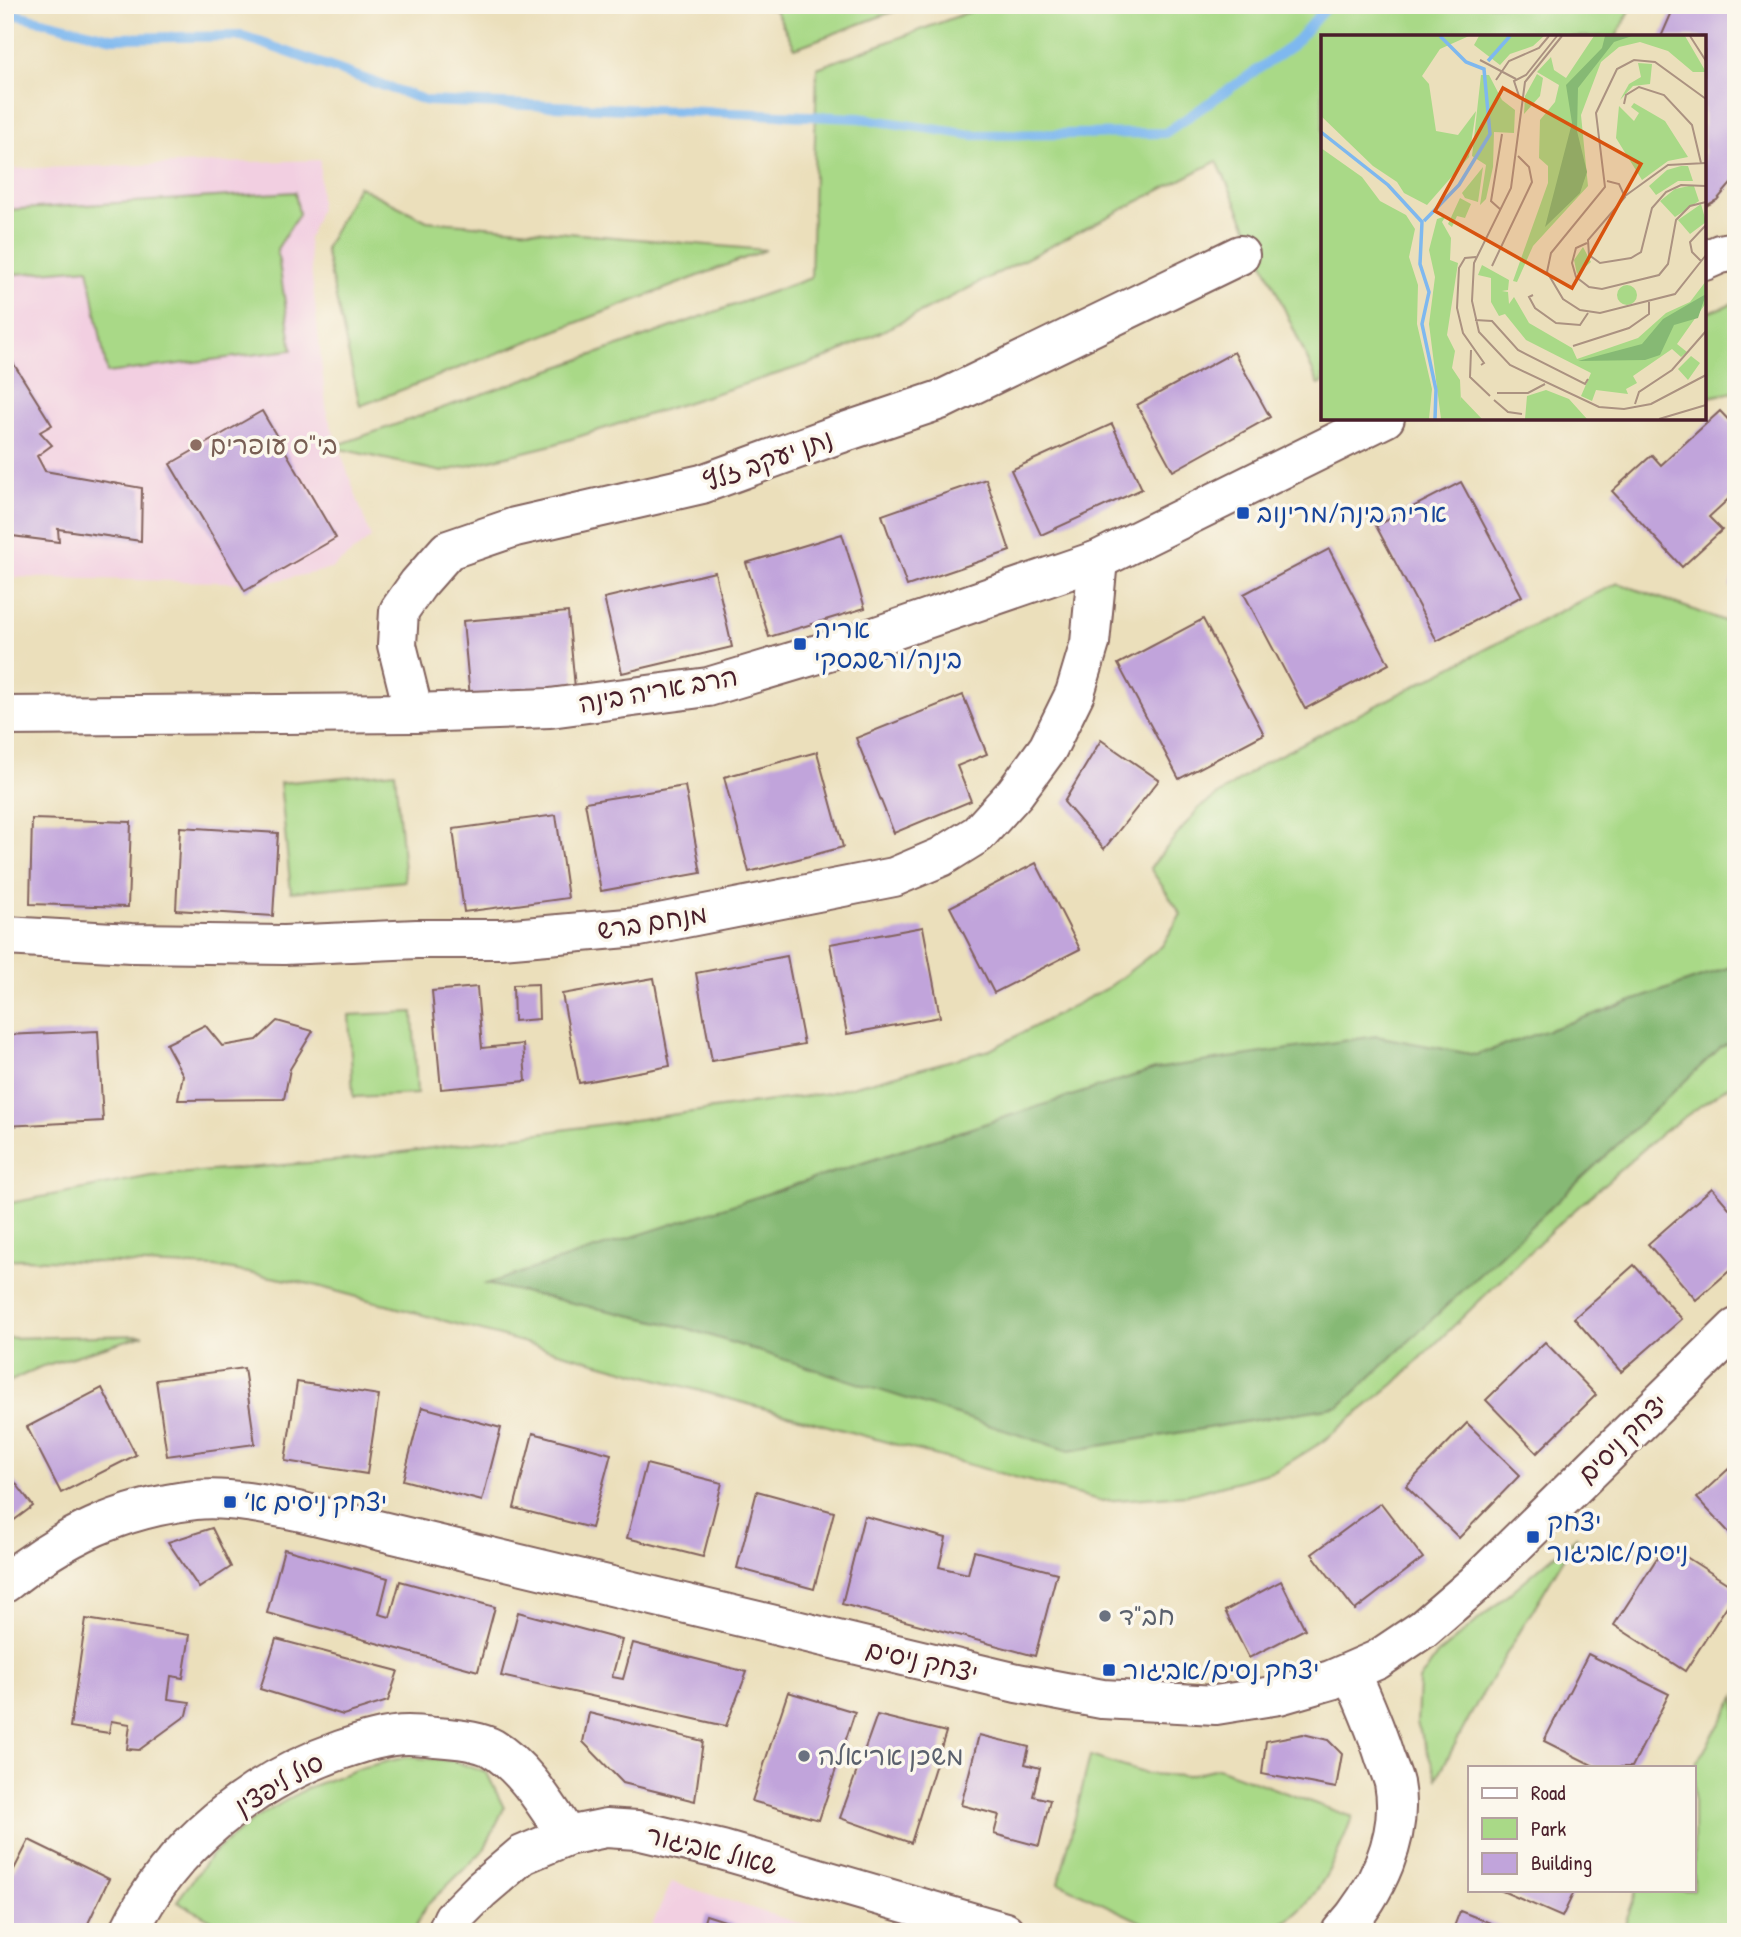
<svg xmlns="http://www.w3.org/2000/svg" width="1741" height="1937" viewBox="0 0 1741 1937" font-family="'Patrick Hand','Playpen Sans Hebrew',sans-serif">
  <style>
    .built { fill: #f2cfe1 }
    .green { fill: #a9d987; stroke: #7a7c59; stroke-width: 2 }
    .forest { fill: #86b974; stroke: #686c50; stroke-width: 2 }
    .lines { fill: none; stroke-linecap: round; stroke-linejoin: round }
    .stream { stroke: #7eb8ef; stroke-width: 10 }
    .building { fill: #c1a4db }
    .minor-casing { stroke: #82625d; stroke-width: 42 }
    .minor { stroke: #fff; stroke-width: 38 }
    .education-dot { fill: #8d6e63; stroke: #fbf7ec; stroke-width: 2.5 }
    .transit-dot { fill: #1a4fb4; stroke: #fbf7ec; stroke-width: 2.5 }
    .worship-dot { fill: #6b7280; stroke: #fbf7ec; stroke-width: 2.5 }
    .labels { text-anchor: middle; stroke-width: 7; stroke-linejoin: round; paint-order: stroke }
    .education-label { font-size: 26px; fill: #785e54; stroke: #fbf7ec; text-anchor: start }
    .street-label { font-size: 26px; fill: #4a1f2b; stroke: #fbf7ec }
    .transit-label { font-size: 26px; fill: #164399; stroke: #fbf7ec; text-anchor: start }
    .worship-label { font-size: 26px; fill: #5b616d; stroke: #fbf7ec; text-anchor: start }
    .inset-river { fill: none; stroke: #7eb8ef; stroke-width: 3.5 }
    .inset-road { fill: none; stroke: #ab9281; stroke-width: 2 }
    .view { fill: #d8530f; fill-opacity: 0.15; stroke: #d8530f; stroke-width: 3.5 }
    .inset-edge { fill: none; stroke: #4a1f2b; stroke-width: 3.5 }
  </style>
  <rect width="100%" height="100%" fill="#fbf7ec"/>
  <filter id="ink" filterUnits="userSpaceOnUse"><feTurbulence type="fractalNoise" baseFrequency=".0143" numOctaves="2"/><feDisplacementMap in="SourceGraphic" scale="14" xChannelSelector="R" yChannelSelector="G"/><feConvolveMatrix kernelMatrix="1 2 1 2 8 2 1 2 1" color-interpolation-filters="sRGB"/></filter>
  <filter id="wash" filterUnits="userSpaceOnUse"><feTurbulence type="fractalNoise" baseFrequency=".00686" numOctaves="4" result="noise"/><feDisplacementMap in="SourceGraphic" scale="28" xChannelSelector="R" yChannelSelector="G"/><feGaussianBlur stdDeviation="1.57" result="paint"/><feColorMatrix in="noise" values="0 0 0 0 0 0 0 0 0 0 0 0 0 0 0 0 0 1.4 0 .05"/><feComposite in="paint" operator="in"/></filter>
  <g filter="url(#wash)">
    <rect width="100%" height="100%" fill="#ebdfbb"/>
    <!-- built -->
    <g class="built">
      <path d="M320,160V208L308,240L327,414L371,538L331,569L265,583L5,577V169Z"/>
      <path d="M672,1882L825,1932H648Z"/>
    </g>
    <!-- green -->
    <g class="green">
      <path d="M752,5H911L795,48L775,10Z"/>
      <path d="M988,5H1633L1616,37H1323V383L1319,385L1217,161L918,314L824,359L552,445L442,472L332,447L811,278L817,68Z"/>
      <path d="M358,186L427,221L766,250L360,406L325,249Z"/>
      <path d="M295,192L299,214L277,249L292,350L107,373L88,268L5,275V210Z"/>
      <path d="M1736,302V395L1734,392L1704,398V314Z"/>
      <path d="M1618,583L1736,625V1081L1663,1132L1553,1229L1394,1384L1322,1442L1275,1471L1187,1495L1102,1501L310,1284L216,1267L22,1259L5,1260V1204L151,1176L345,1160L829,1093L990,1050L1109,987L1162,946L1181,914L1150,868L1199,808L1266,762L1566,608Z"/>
      <path d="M395,772L405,881L291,892L280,783Z"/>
      <path d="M413,1012L417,1094L353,1097L349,1015Z"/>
      <path d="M144,1335L40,1367L5,1384V1338Z"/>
      <path d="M1577,1536L1476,1705L1437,1778L1417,1723L1419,1681L1437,1655Z"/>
      <path d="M1736,1696V1932H1622L1637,1890H1694V1767Z"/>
      <path d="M1090,1756L1147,1774L1184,1776L1218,1768L1352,1817C1336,1861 1312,1917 1264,1932H1169L1156,1929L1059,1883Z"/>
      <path d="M407,1757L454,1761L487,1773L504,1808L484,1850L425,1907L413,1932H233L177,1901L212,1854L253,1820L307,1788L364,1767Z"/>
    </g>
    <!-- forest -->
    <path class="forest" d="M1736,965V1041L1721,1047L1340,1406L1069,1451L683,1327L486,1284L1155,1069L1376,1036L1476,1055Z"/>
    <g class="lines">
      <!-- stream -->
      <path class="stream" d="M5,12L112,38L242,36L427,101L859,118L972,135L1165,133L1292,46L1328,5"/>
    </g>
    <g id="blocks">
      <!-- building -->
      <g class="building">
        <path d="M1675,5H1736V178L1717,200L1704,207V37H1661Z"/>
        <path d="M5,350L52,425L40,432L52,445L37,456L45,471L142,488L141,541L58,529L59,542L5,535Z"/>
        <path d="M1234,352L1270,417L1173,471L1137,405Z"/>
        <path d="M262,411L336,538L245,591L170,464Z"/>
        <path d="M1720,411L1736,428V492L1709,517L1722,530L1682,567L1612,491L1652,455L1661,465Z"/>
        <path d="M1112,424L1142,489L1041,535L1011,470Z"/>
        <path d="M986,479L1010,551L907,586L882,515Z"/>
        <path d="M1461,482L1522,596L1437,641L1376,526Z"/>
        <path d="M842,534L865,608L769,637L746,563Z"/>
        <path d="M1329,549L1389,664L1305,709L1244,594Z"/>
        <path d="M1735,564H1736V588L1730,587Z"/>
        <path d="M715,572L732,647L622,673L604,598Z"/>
        <path d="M568,612L575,688L470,698L463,621Z"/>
        <path d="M1203,619L1264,734L1179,779L1118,664Z"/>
        <path d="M963,695L987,754L957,766L971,801L894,833L856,738Z"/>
        <path d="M1101,740L1159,780L1104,849L1064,802Z"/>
        <path d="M817,752L843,847L749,872L724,777Z"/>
        <path d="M685,786L701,873L601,891L585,802Z"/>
        <path d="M556,815L568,898L464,912L453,829Z"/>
        <path d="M32,819L131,822L128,907L30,904Z"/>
        <path d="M180,827L278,833L273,916L176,910Z"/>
        <path d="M1036,863L1080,949L994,993L950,907Z"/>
        <path d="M923,927L940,1017L847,1034L830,944Z"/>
        <path d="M787,956L804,1044L712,1061L696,973Z"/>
        <path d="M654,978L670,1066L579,1083L562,994Z"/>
        <path d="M538,984L539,1019L514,1021L513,985Z"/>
        <path d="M477,987L482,1048L523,1044L526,1081L441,1089L432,991Z"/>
        <path d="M277,1021L313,1031L290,1069L284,1099L178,1100L183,1075L166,1044L205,1025L222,1046L257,1040Z"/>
        <path d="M98,1031L103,1121L5,1126V1035Z"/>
        <path d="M1712,1188L1736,1216V1265L1696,1300L1648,1244Z"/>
        <path d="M1634,1265L1682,1319L1621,1372L1574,1318Z"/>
        <path d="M1545,1342L1596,1395L1537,1453L1486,1400Z"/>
        <path d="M244,1368L255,1444L167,1456L156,1380Z"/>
        <path d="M297,1382L379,1395L367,1474L285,1461Z"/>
        <path d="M102,1388L136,1455L61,1493L27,1427Z"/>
        <path d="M422,1407L501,1428L482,1501L403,1480Z"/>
        <path d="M1467,1423L1520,1475L1459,1538L1406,1486Z"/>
        <path d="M533,1433L611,1454L591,1528L514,1508Z"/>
        <path d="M1736,1462V1540L1697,1498Z"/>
        <path d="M646,1464L722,1483L703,1557L627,1538Z"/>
        <path d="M5,1469L33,1506L5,1527Z"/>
        <path d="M757,1491L834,1512L814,1589L737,1568Z"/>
        <path d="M1381,1503L1423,1558L1355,1610L1312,1554Z"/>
        <path d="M864,1516L946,1538L939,1567L968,1574L974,1551L1057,1573L1035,1656L842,1604Z"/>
        <path d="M212,1528L231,1567L199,1588L168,1542Z"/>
        <path d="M1666,1544L1736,1589V1592L1685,1671L1614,1625Z"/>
        <path d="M284,1549L388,1578L379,1614L390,1617L400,1581L495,1607L478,1671L267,1613Z"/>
        <path d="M1281,1581L1305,1629L1249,1658L1225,1611Z"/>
        <path d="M518,1612L622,1640L612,1677L623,1679L633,1643L747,1672L726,1726L501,1676Z"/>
        <path d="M86,1619L190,1635L183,1678L171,1676L168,1699L190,1702L187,1715L139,1750L127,1749L130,1724L111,1721L109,1733L70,1727Z"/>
        <path d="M276,1639L398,1671L388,1701L343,1715L260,1689Z"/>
        <path d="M1588,1654L1669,1694L1632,1767H1596L1544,1741Z"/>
        <path d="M788,1692L855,1712L819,1820L752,1801Z"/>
        <path d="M589,1713L703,1741L695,1801L623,1783L583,1742Z"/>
        <path d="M877,1715L946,1732L911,1843L840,1818Z"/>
        <path d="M1303,1734L1328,1740L1342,1754L1336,1788L1262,1774L1266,1741Z"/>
        <path d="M979,1735L1029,1747L1025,1764L1040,1768L1033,1796L1050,1800L1039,1846L994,1834L999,1815L961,1805Z"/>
        <path d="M29,1840L109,1879L84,1932H5V1887Z"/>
        <path d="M1500,1890H1575L1562,1917Z"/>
        <path d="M1460,1911L1513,1932H1452Z"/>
        <path d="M706,1915L756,1931V1932H701Z"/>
      </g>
    </g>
  </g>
  <g filter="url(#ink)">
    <use href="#blocks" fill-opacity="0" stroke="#82625d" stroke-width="2"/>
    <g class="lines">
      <!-- minor casing -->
      <g class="minor-casing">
        <g id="minor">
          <path d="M1704,261L1720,254L1736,251"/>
          <path d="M414,713L397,645L399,611L418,584L448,550L515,527L702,484L836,435L943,399L1240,255"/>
          <path d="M5,716L414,713L550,708L708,687L865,640L1098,560L1385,418"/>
          <path d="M5,936L131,943L284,945L417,939H501L639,927L894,877L941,857L978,834L1015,793L1048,748L1075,693L1090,643L1098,560"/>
          <path d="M5,1583C62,1537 121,1508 195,1500C230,1497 268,1505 302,1512L1017,1683L1102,1699L1216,1705L1279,1695L1331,1680L1377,1660L1423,1629L1475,1584L1736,1328"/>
          <path d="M129,1932C170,1846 252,1781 341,1750C362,1743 386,1735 408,1735C417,1735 426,1736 435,1737C451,1738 477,1740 492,1748C525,1768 546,1805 567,1836"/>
          <path d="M447,1932L453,1918L481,1890L522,1855L567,1836L606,1828L637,1830L722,1850L1005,1932"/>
          <path d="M1341,1932C1376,1894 1404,1836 1394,1783C1392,1775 1388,1766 1385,1758C1376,1728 1363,1700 1351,1672"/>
        </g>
      </g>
      <!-- minor -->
      <use href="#minor" class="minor"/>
    </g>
  </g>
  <!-- markers -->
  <circle class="education-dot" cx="196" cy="445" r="7"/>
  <g class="transit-dot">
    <rect x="1236" y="506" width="14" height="14" rx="3.5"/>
    <rect x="793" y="637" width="14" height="14" rx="3.5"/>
    <rect x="223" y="1495" width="14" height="14" rx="3.5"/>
    <rect x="1526" y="1530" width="14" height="14" rx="3.5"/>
    <rect x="1102" y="1663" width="14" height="14" rx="3.5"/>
  </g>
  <g class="worship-dot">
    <circle cx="1105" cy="1616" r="7"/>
    <circle cx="804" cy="1756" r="7"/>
  </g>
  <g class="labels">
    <!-- education labels -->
    <g class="education-label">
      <text x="210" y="454">בי"ס עופרים</text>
    </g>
    <!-- street labels -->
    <g class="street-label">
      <text transform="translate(768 460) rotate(-20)" y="9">נתן יעקב זלץ</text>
      <text transform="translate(658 690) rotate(-10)" y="9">הרב אריה בינה</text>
      <text transform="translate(652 922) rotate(-9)" y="9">מנחם ברש</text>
      <text transform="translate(1623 1439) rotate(-44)" y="9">יצחק ניסים</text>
      <text transform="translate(922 1661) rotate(13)" y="9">יצחק ניסים</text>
      <text transform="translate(279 1784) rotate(-30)" y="9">סול ליפצין</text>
      <text transform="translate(712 1850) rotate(14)" y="9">שאול אביגור</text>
    </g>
    <!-- transit labels -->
    <g class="transit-label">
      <text x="1257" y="522">אריה בינה/מרינוב</text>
      <text x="814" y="638">אריה<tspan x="814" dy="30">בינה/ורשבסקי</tspan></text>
      <text x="244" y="1511">יצחק ניסים א׳</text>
      <text x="1547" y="1531">יצחק<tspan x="1547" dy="30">ניסים/אביגור</tspan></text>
      <text x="1123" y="1679">יצחק נסים/אביגור</text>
    </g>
    <!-- worship labels -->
    <g class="worship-label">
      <text x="1119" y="1625">חב"ד</text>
      <text x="818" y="1765">משכן אריאלה</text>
    </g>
  </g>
  <!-- overview -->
  <g transform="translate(1321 35)">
    <rect width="385" height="385" fill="#ebdfbb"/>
    <path d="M0,1H148L119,14L101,41L108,49L115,96L137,100L155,76L148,122L106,170L83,158L76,147L52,131L0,81ZM158,1H223L212,11L189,19L179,30L153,10ZM273,1H364L385,37H372L347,16L319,7L298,12L280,27L260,80L267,151L212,211L196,247L192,246L227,148V131L218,123L219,85L234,67L238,50L216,37L230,22L233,35L245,43ZM317,28L331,29L329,49L312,51L299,65L308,49L320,42ZM216,39L222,43L219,61L203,79L204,61ZM160,40H168L181,65L194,75L193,98L173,97L172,132L165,164L159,170L165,130L151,121ZM313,68L344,86L367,122L347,126L321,145L295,103L298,71L313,86L318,78L310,72ZM0,113L41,142L59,166L85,180L94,194L88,222L97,250L96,289L111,354L108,384H0ZM360,131H367L372,146H357L335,160L328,151L346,135ZM162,132L157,167L144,163L141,158ZM368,151H373L378,166L354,182L339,166L354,154ZM139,163L150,169L144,183L136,181L131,192L127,189ZM380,169L385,187L369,199L357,185ZM125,181L121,187L130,203L129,225L137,228L126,300L134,316L131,333L139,345L140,367V362L161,384H120L108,289L114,242L108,215L116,184ZM262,212L270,227L256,239L253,225ZM161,230L188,245L187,255L181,256L187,257L188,269L193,262L208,288L251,313L256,324L317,303L345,278L369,267L385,246V268L356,309L366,317L360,322L351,314L312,341L316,348L305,354L307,359L275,355L271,366L260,361L270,338L205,305L184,279L178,281L170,267V243L157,240ZM296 260a10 10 0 1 1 20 0a10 10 0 1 1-20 0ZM370,321L379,328L367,345L357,334ZM225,355L248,364L266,384H204L206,361Z" fill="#a9d987"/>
    <path d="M284,1H311L293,7L257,53L256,96L266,137L259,158L224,192L251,88L245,50L281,13ZM385,259L377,283L353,290L339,320L324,325L257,326L321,309L342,284Z" fill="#86b974"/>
    <path class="inset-river" d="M167,26L189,1M0,97L67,150L101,187L99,229L108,257L101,289L115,355L114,384M103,186L138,150L169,99L163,34L145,27L119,1"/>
    <path class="inset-road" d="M241,1L204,47L190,153L153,228L151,266L158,297L189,330L278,372L303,374L330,369L385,340M369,1L385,26M159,25L195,44M175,45L188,26L218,13L228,1M199,64L193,46L205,40L236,1M385,64L334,27L313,25L296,34L275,78L284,152L230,218L226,237L242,264L259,275L279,278L354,259L385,220M303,69L305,60L318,52L343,60L371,90L380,128M286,146L298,149L304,162L267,205L268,220L279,228L310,223L320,217L331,173L345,157L360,150L385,151M304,161L347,130L385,128M180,175L170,166L181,99M266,208L255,213L251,228L255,242L268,252L281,254L338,240L347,229L355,185L369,171L385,167M155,222L144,223L138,233L136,273L142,298L163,328L160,330M380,226L371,217L369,207L385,190M171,231L211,147L208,132L197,121M212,260L208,262L214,273L235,288L259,290L267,278M154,285L171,286L197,315L264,349L267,344M252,311L308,293L328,279V267M150,315L149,342L169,361M176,358H207L224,349M173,365L187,377L201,379M314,369L318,357L351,335L385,296M338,384L385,370"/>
    <path class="view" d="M182,53L320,129L251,253L114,176Z"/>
    <rect width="385" height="385" class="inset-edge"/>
  </g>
  <!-- margin -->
  <rect width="1741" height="1937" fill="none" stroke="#fbf7ec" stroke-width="28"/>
  <!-- legend -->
  <rect x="1468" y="1766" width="228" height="126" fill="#fbf7ec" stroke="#b4a19f" stroke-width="2"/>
  <rect x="1482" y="1788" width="35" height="10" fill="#ffffff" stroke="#b4a19f" stroke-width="2"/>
  <text x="1531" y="1800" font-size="21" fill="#4a1f2b">Road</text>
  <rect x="1482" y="1818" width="35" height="21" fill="#a9d987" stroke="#b4a19f" stroke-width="2"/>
  <text x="1531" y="1836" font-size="21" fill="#4a1f2b">Park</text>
  <rect x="1482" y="1853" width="35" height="21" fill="#c1a4db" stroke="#b4a19f" stroke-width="2"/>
  <text x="1531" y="1870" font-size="21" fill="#4a1f2b">Building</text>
</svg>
